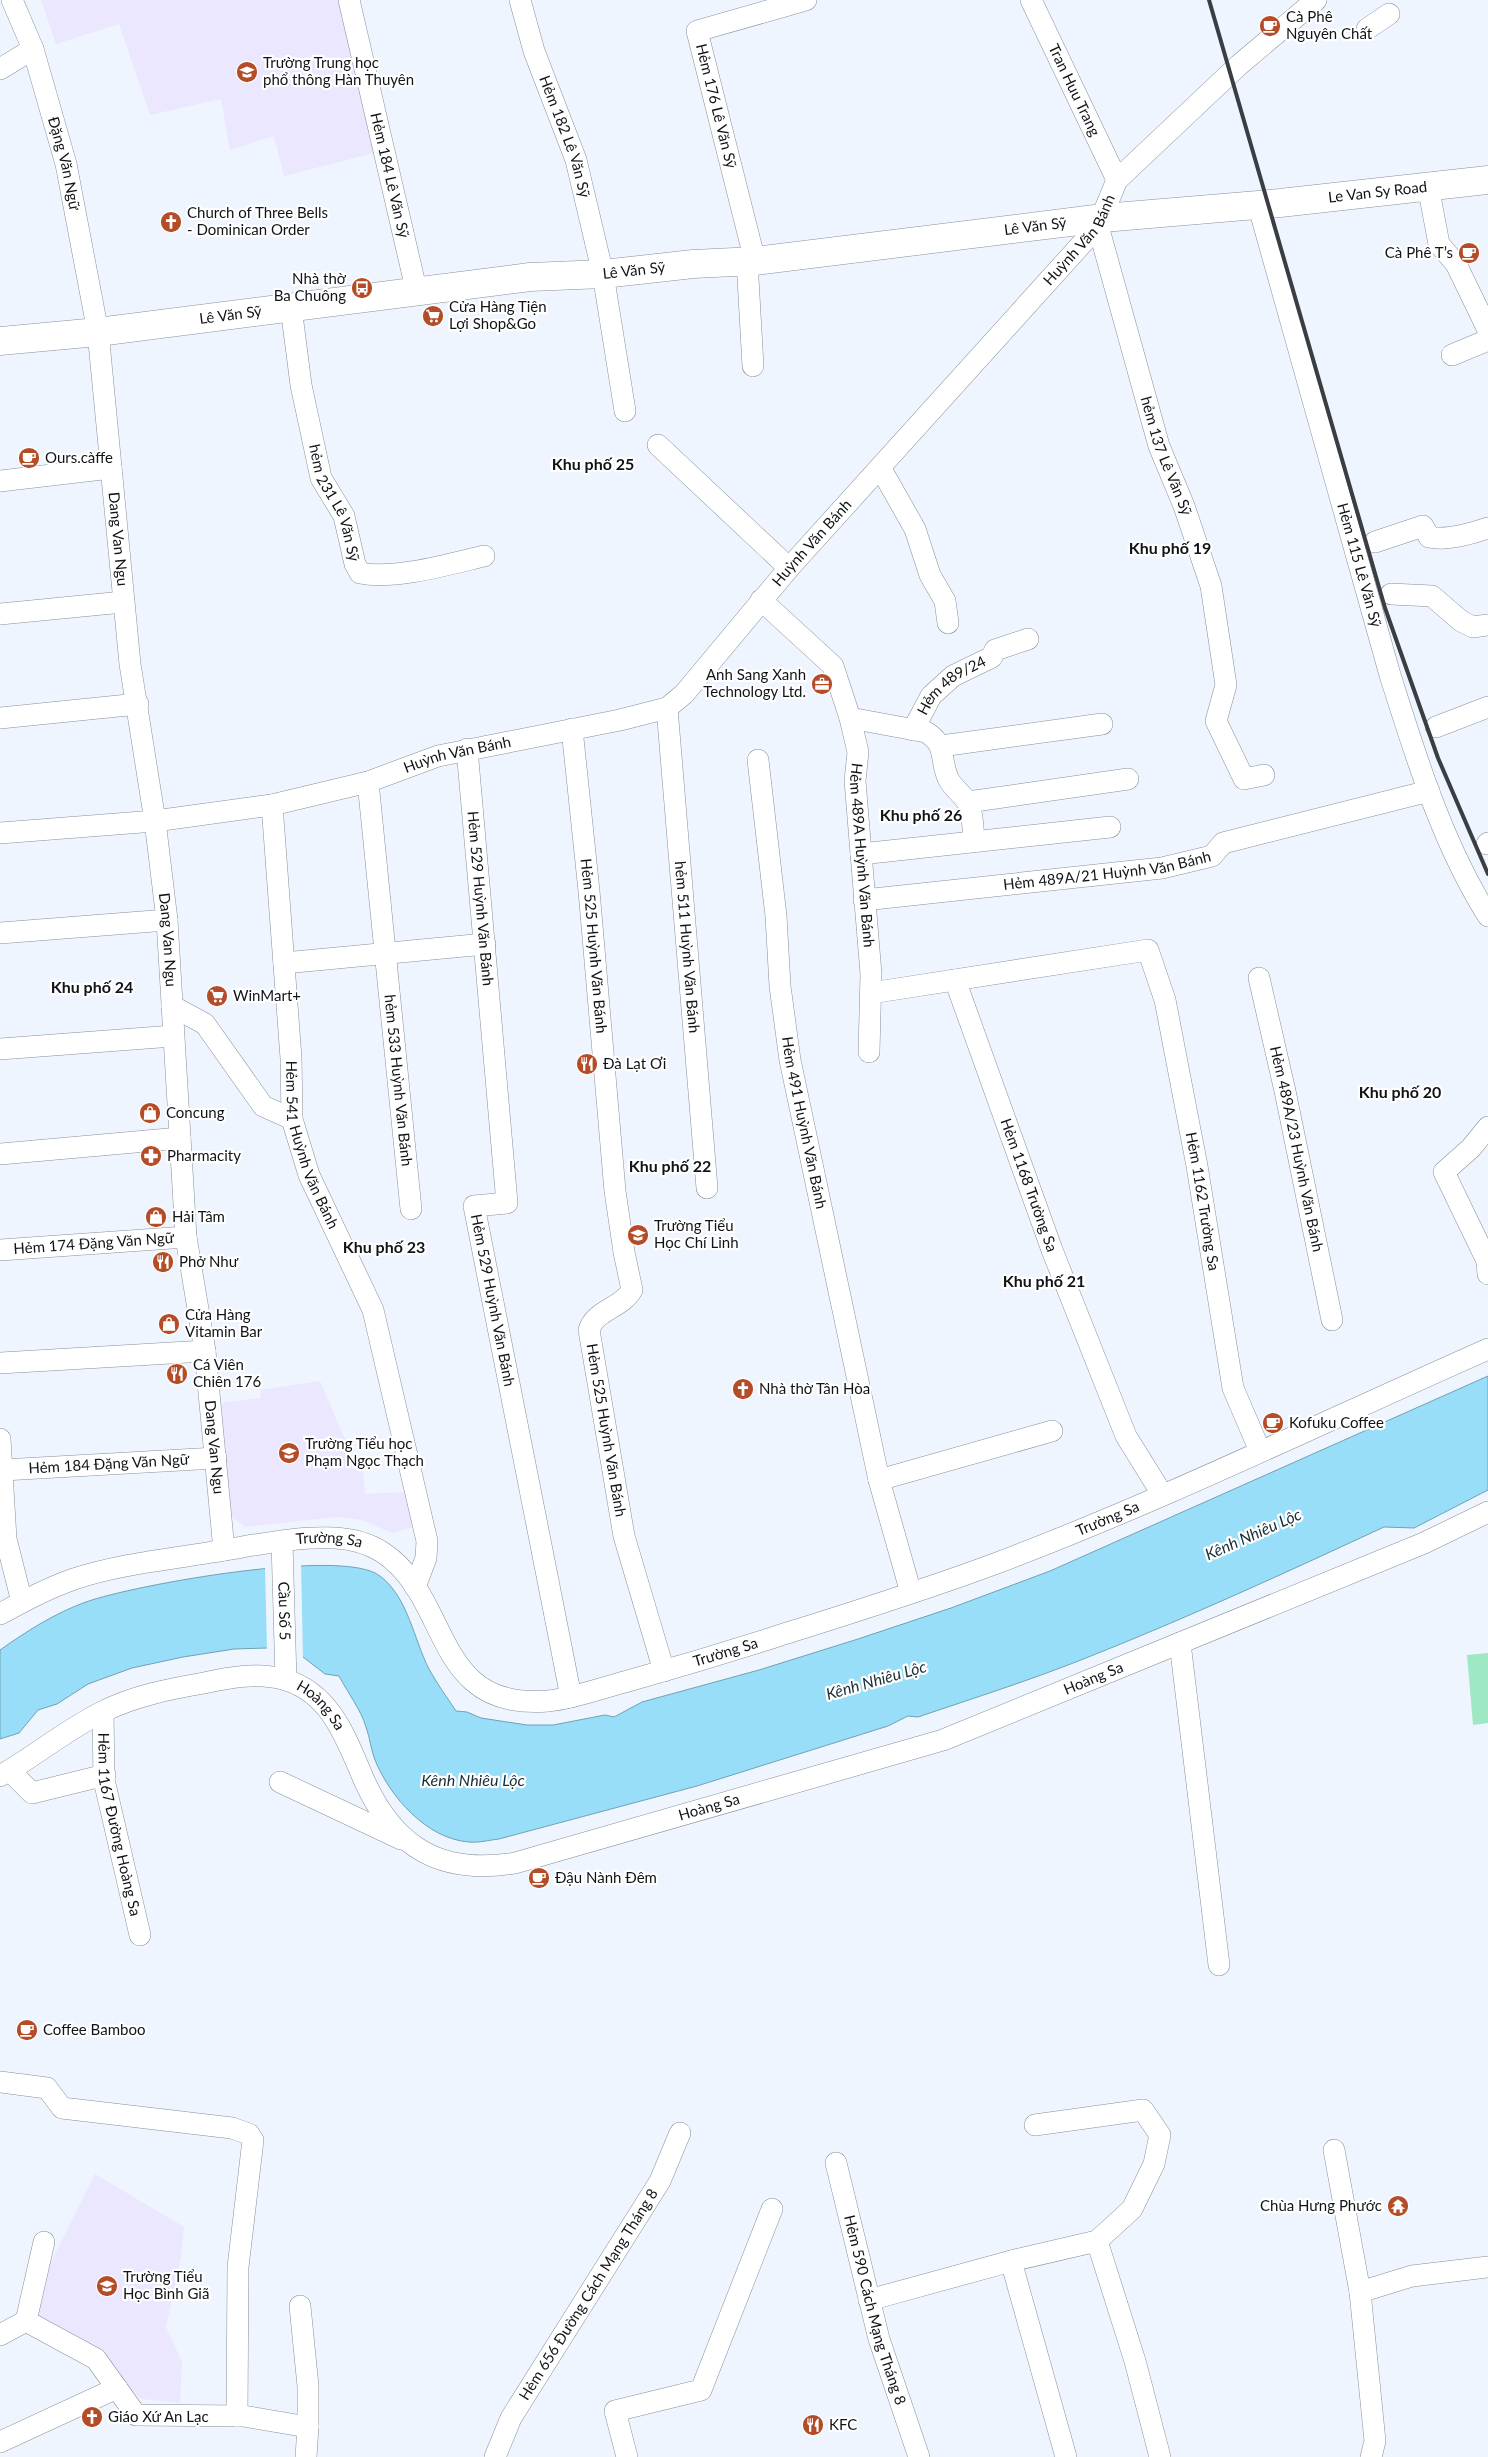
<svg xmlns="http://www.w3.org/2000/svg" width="1488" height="2457" viewBox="0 0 1488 2457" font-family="Lato,sans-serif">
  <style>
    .education { fill: #eae7fe }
    .green { fill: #9ee8c3 }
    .water { fill: #99def8; stroke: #70a1b4 }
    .pier { fill: #eef5fe }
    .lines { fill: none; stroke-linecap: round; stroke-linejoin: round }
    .minor-casing { stroke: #899098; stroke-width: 22 }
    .major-casing { stroke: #899098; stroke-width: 29 }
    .minor { stroke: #fff; stroke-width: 21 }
    .major { stroke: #fff; stroke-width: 28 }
    .rail { stroke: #3a3e42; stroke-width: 4 }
    .labels { text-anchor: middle; stroke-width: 4.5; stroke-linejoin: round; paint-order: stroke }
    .poi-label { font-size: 15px; fill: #111417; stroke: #fff; text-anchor: start }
    .street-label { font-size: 15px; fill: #111417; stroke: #fff }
    .neighbourhood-label { font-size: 16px; font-weight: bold; fill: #111417; stroke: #fff }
    .water-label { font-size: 16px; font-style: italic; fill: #182e37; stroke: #fff }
  </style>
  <rect width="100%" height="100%" fill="#eef5fe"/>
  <!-- education -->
  <g class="education">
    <path d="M41,0H340L378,152L284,176L274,136L230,150L221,99L150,115L119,24L56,44Z"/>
    <path d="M320,1381L343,1435L363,1470L365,1494L407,1492L416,1526L392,1533L362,1520L338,1517L245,1527L231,1516L220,1403L261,1398L260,1390Z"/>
    <path d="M95,2174L184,2227L181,2257L166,2327L182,2362L180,2403L141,2399L121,2381L25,2314Z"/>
  </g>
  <!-- green -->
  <path class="green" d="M1488,1653V1723L1473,1725L1467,1655Z"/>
  <!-- water -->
  <path class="water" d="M1488,1376V1490L1414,1528L1384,1527C1285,1573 1187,1618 1086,1658C1031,1680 974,1698 918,1717L908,1716L888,1726L697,1786L499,1839C489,1840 479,1843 469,1842C427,1839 390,1797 375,1760C371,1750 370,1738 366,1727C361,1710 348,1693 339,1676L325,1674L303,1657L267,1648L234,1649L183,1657L132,1668L88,1684L57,1704L38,1710L19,1733L0,1739V1650C27,1631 55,1613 86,1602C133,1585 344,1547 380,1576C408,1597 414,1640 429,1669C437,1684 447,1697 456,1711L467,1712L481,1718L527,1725H553L605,1715L614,1717L642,1702L759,1670L858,1639L951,1608L1050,1571Z"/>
  <!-- pier -->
  <path class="pier" d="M301,1564L303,1660L267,1651L265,1567Z"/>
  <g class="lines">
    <!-- minor casing -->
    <g class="minor-casing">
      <g id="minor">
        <path id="s1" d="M12,0L33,49L66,164L98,332L130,664L155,821L167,920L186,1237L205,1351L224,1550"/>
        <path id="s2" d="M349,0L417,293"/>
        <path id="s3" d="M520,0L534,51L576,160L603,274L625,411"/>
        <path id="s4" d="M1031,0L1117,180"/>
        <path d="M1367,29L1389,14"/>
        <path d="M0,69L33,49"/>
        <path d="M1428,186L1439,244L1456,264L1488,330"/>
        <path id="s5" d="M1258,204L1390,675C1416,757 1442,843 1488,916"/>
        <path id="s6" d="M1098,226L1159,446L1184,506L1211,586L1226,685L1216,721L1244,779L1264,775"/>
        <path d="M747,261L753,366"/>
        <path d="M755,261L697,31L806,0"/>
        <path id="s7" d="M291,307L301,385L321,478L344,516L355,564L360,573C394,580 450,564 484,556"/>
        <path d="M1452,355L1488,340"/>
        <path d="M658,445L789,568"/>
        <path d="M881,469L915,529L930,575L945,601L948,623"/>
        <path d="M0,481L111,468"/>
        <path d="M1375,542L1423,526L1429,537C1447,541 1470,534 1488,528"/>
        <path d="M1391,594L1432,596L1461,621L1473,627L1488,625"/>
        <path id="s8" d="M761,600L833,666L850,718L858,752L855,781L871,974L869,1052"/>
        <path d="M0,614L123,602"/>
        <path id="s9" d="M667,708L707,1188"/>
        <path d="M0,718L138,704"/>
        <path d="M850,718L926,732C948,746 939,758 948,778C952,788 962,793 967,802C973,811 973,830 974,840"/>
        <path d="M1436,727L1488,707"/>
        <path id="s10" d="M572,729L589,891L615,1191L624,1252L632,1290C622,1308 595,1310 589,1330L624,1536L664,1671"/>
        <path id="s11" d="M913,730L931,696L953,676L992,657L995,650L1028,639"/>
        <path d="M941,746L1102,724"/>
        <path id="s12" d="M467,749L507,1203L474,1206L571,1697"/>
        <path id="s13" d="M758,760L776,916L780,986L790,1060L879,1480L911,1593"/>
        <path id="s14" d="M368,782L411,1209"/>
        <path d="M968,802L1128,779"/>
        <path id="s15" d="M272,805L291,1058L292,1119L309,1175L373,1310L427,1541L426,1558L415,1587"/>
        <path id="s16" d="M0,833L155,821L272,805L368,782L438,756L620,720L667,708L684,694L789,568L1098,226L1117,180L1239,65L1316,0"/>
        <path d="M1487,844L1488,843"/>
        <path d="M861,854L1110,827"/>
        <path id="s17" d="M864,900L1162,868L1212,856L1223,843L1429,791"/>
        <path d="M0,933L167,920"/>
        <path d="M284,963L485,944"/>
        <path id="s18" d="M1259,978L1285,1091L1332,1320"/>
        <path id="s19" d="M955,980L1052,1250L1126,1436L1162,1494"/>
        <path id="s20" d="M871,993L1148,950L1165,1000L1197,1166L1233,1388L1260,1451"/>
        <path d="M172,1006L205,1024L263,1106L292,1119"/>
        <path d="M0,1049L173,1036"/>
        <path d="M1488,1127L1471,1148L1444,1172L1487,1261L1488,1274"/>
        <path d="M0,1154L180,1138"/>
        <path id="s21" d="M0,1250L186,1237"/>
        <path d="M0,1363L205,1351"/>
        <path d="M0,1439L6,1539L22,1602"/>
        <path id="s22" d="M3,1470L216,1458"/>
        <path d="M879,1480L1052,1431"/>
        <path id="s23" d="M282,1542L286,1680"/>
        <path id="s24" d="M0,1614C24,1601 48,1588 74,1579C119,1564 166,1560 212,1552C252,1546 294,1536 335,1538C351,1539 368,1543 382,1552C452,1597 431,1711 548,1701C575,1698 601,1688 628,1681C678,1667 728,1652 778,1636C851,1613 925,1590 997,1563C1164,1500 1325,1421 1488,1349"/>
        <path d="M1180,1643L1219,1965"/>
        <path id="s25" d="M103,1712L104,1780L140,1935"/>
        <path d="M10,1771L32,1793L105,1775"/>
        <path id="s26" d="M0,1776C35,1756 66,1730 102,1712C134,1696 169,1689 204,1683C231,1677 259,1672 286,1680C332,1694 347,1741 364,1780C395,1849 442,1875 515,1863L943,1740L1424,1543L1488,1512"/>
        <path d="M280,1782L401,1839"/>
        <path d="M0,2082L47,2088L62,2108L232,2128L249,2134L253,2140L238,2267L237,2416"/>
        <path d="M1334,2150L1360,2292"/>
        <path id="s27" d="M836,2163L879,2339L919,2457"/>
        <path d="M1097,2241L1135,2361L1160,2457"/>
        <path d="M1011,2261L1066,2457"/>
        <path d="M869,2300L1011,2261L1097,2241L1132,2209L1154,2164L1160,2135L1143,2110L1035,2125"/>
        <path d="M300,2306L308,2386V2427"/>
        <path d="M26,2321L44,2242"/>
        <path d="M0,2335L26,2321L96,2359L136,2415L243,2416L308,2427L306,2457"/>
        <path d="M0,2442L117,2388"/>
        <path id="s28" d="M495,2457L511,2418L660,2181L680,2133"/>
        <path d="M627,2457L615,2411L701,2390L772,2209"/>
        <path d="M1371,2457L1375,2441L1360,2292L1412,2276L1488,2267"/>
      </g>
    </g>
    <!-- major casing -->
    <g class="major-casing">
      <g id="major">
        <path id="s29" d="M0,341L98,332L530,277L603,274L693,264L755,261L1103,218L1280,203L1488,180"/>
      </g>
    </g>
    <!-- minor -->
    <use href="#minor" class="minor"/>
    <!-- major -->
    <use href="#major" class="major"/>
    <!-- rail -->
    <path class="rail" d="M1209,0L1385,608L1438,758L1488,874"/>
  </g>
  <!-- icons -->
  <defs>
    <g id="cafe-disc" transform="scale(1.125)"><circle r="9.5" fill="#b44d27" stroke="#fff"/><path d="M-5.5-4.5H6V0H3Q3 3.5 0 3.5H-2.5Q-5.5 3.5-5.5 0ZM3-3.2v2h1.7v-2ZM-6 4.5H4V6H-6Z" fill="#fff"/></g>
    <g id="school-disc" transform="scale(1.125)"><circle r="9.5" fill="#b44d27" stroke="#fff"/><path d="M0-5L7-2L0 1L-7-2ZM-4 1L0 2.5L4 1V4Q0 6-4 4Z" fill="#fff"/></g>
    <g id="church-disc" transform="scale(1.125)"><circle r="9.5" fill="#b44d27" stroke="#fff"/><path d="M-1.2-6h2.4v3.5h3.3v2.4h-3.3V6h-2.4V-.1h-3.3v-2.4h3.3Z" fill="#fff"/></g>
    <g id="bus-disc" transform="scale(1.125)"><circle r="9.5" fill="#b44d27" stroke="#fff"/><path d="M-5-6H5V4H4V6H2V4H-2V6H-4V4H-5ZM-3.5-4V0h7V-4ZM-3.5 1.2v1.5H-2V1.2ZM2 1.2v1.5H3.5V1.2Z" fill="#fff"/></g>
    <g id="supermarket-disc" transform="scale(1.125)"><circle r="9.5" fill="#b44d27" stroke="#fff"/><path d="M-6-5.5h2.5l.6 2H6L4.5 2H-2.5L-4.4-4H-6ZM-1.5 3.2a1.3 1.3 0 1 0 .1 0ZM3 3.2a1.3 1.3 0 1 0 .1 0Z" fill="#fff"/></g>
    <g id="office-disc" transform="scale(1.125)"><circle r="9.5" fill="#b44d27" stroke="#fff"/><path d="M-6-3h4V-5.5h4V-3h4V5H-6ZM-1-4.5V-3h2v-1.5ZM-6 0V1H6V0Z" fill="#fff"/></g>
    <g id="restaurant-disc" transform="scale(1.125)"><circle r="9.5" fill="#b44d27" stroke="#fff"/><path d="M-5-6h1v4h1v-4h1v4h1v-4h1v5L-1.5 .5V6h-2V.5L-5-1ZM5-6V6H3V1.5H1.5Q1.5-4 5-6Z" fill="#fff"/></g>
    <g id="shop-disc" transform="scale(1.125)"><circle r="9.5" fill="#b44d27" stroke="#fff"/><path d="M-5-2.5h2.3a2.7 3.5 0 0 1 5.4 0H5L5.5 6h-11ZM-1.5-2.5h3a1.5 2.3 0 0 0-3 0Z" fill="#fff"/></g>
    <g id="pharmacy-disc" transform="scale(1.125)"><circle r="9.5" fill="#b44d27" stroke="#fff"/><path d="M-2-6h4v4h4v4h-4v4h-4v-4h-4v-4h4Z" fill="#fff"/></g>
    <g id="temple-disc" transform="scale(1.125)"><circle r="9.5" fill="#b44d27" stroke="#fff"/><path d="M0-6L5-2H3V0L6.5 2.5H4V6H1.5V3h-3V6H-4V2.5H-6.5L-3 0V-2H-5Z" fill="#fff"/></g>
  </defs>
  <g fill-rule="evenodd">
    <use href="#cafe-disc" x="1270" y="26"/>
    <use href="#school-disc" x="247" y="72"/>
    <use href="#church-disc" x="171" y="222"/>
    <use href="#cafe-disc" x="1469" y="253"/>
    <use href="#bus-disc" x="362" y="288"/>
    <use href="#supermarket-disc" x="433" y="316"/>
    <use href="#cafe-disc" x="29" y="458"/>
    <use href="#office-disc" x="822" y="684"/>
    <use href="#supermarket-disc" x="217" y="996"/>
    <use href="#restaurant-disc" x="587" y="1064"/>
    <use href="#shop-disc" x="150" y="1113"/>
    <use href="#pharmacy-disc" x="151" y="1156"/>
    <use href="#shop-disc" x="156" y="1217"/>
    <use href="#school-disc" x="638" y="1235"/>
    <use href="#restaurant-disc" x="163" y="1262"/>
    <use href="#shop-disc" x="169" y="1324"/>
    <use href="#restaurant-disc" x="177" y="1374"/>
    <use href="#church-disc" x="743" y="1389"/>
    <use href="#cafe-disc" x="1273" y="1423"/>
    <use href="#school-disc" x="289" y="1453"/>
    <use href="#cafe-disc" x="539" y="1878"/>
    <use href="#cafe-disc" x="27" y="2030"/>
    <use href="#temple-disc" x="1398" y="2206"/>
    <use href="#school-disc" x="107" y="2286"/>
    <use href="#church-disc" x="92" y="2417"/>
    <use href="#restaurant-disc" x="813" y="2425"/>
  </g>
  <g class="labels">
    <!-- poi labels -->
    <g class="poi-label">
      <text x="1286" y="22">Cà Phê<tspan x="1286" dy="17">Nguyên Chất</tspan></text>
      <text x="263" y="68">Trường Trung học<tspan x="263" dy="17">phổ thông Hàn Thuyên</tspan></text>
      <text x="187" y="218">Church of Three Bells<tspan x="187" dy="17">- Dominican Order</tspan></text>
      <text x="1453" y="258" text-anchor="end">Cà Phê T’s</text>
      <text x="346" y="284" text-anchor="end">Nhà thờ<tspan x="346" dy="17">Ba Chuông</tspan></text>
      <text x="449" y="312">Cửa Hàng Tiện<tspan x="449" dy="17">Lợi Shop&amp;Go</tspan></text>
      <text x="45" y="463">Ours.càffe</text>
      <text x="806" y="680" text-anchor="end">Anh Sang Xanh<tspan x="806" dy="17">Technology Ltd.</tspan></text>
      <text x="233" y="1001">WinMart+</text>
      <text x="603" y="1069">Đà Lạt Ơi</text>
      <text x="166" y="1118">Concung</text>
      <text x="167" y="1161">Pharmacity</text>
      <text x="172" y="1222">Hải Tâm</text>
      <text x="654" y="1231">Trường Tiểu<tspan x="654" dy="17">Học Chí Linh</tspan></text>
      <text x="179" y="1267">Phở Như</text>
      <text x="185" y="1320">Cửa Hàng<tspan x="185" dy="17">Vitamin Bar</tspan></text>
      <text x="193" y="1370">Cá Viên<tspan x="193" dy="17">Chiên 176</tspan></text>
      <text x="759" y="1394">Nhà thờ Tân Hòa</text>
      <text x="1289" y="1428">Kofuku Coffee</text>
      <text x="305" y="1449">Trường Tiểu học<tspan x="305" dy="17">Phạm Ngọc Thạch</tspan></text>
      <text x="555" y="1883">Đậu Nành Đêm</text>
      <text x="43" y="2035">Coffee Bamboo</text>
      <text x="1382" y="2211" text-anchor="end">Chùa Hưng Phước</text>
      <text x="123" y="2282">Trường Tiểu<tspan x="123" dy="17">Học Bình Giã</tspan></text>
      <text x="108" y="2422">Giáo Xứ An Lạc</text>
      <text x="829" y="2430">KFC</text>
    </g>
    <!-- street labels -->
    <g class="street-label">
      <text dy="5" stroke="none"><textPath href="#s4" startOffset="100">Tran Huu Trang</textPath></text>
      <text transform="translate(716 106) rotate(76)" y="5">Hẻm 176 Lê Văn Sỹ</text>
      <text dy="5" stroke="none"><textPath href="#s3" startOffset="144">Hẻm 182 Lê Văn Sỹ</textPath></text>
      <text dy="5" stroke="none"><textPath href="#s1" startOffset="172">Đặng Văn Ngữ</textPath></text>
      <text dy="5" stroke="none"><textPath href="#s2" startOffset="180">Hẻm 184 Lê Văn Sỹ</textPath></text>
      <text dy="5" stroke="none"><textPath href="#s29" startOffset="1386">Le Van Sy Road</textPath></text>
      <text dy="5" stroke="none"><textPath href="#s29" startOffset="1042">Lê Văn Sỹ</textPath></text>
      <text dy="5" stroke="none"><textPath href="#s16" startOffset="1306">Huỳnh Văn Bánh</textPath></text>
      <text dy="5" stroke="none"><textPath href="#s29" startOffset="638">Lê Văn Sỹ</textPath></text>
      <text dy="5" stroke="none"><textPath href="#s29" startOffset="232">Lê Văn Sỹ</textPath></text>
      <text dy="5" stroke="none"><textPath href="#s6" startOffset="240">hẻm 137 Lê Văn Sỹ</textPath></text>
      <text dy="5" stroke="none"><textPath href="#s7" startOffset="202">hẻm 231 Lê Văn Sỹ</textPath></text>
      <text dy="5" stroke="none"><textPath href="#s1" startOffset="552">Dang Van Ngu</textPath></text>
      <text dy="5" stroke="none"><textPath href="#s16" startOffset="901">Huỳnh Văn Bánh</textPath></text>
      <text dy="5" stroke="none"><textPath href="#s5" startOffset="375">Hẻm 115 Lê Văn Sỹ</textPath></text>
      <text dy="5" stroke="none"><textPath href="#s11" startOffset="61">Hẻm 489/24</textPath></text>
      <text dy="5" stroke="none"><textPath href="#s16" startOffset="466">Huỳnh Văn Bánh</textPath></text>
      <text dy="5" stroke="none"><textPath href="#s8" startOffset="291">Hẻm 489A Huỳnh Văn Bánh</textPath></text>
      <text dy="5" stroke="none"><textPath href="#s17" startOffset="245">Hẻm 489A/21 Huỳnh Văn Bánh</textPath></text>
      <text dy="5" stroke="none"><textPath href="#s12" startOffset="150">Hẻm 529 Huỳnh Văn Bánh</textPath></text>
      <text dy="5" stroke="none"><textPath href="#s1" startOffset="956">Dang Van Ngu</textPath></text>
      <text dy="5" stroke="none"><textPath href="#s10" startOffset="218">Hẻm 525 Huỳnh Văn Bánh</textPath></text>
      <text dy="5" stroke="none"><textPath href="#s9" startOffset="240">hẻm 511 Huỳnh Văn Bánh</textPath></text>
      <text dy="5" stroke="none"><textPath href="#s14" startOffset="300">hẻm 533 Huỳnh Văn Bánh</textPath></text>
      <text dy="5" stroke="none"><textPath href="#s13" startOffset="366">Hẻm 491 Huỳnh Văn Bánh</textPath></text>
      <text dy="5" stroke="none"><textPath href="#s15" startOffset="344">Hẻm 541 Huỳnh Văn Bánh</textPath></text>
      <text dy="5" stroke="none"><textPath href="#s18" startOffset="175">Hẻm 489A/23 Huỳnh Văn Bánh</textPath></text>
      <text dy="5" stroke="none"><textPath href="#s19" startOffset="218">Hẻm 1168 Trường Sa</textPath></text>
      <text dy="5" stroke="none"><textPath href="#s20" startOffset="538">Hẻm 1162 Trường Sa</textPath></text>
      <text dy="5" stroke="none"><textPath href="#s21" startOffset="94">Hẻm 174 Đặng Văn Ngữ</textPath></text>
      <text dy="5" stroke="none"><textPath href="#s12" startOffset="585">Hẻm 529 Huỳnh Văn Bánh</textPath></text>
      <text dy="5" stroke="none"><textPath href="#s10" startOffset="726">Hẻm 525 Huỳnh Văn Bánh</textPath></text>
      <text dy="5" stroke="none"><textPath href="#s1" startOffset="1466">Dang Van Ngu</textPath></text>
      <text dy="5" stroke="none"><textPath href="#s22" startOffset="106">Hẻm 184 Đặng Văn Ngữ</textPath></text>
      <text dy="5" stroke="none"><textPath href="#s24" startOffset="1225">Trường Sa</textPath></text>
      <text dy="5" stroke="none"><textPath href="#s24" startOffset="341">Trường Sa</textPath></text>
      <text dy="5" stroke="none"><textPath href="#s23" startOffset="69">Cầu Số 5</textPath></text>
      <text dy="5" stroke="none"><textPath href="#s24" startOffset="820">Trường Sa</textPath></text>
      <text dy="5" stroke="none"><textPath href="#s26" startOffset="1238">Hoàng Sa</textPath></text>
      <text dy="5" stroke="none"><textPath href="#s26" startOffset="354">Hoàng Sa</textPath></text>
      <text dy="5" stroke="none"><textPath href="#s26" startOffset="832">Hoàng Sa</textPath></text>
      <text dy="5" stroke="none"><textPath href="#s25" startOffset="114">Hẻm 1167 Đường Hoàng Sa</textPath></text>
      <text dy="5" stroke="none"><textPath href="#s28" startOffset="188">Hẻm 656 Đường Cách Mạng Tháng 8</textPath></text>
      <text dy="5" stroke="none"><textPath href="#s27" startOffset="152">Hẻm 590 Cách Mạng Tháng 8</textPath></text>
    </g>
    <!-- neighbourhood labels -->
    <g class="neighbourhood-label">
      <text x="593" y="470">Khu phố 25</text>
      <text x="1170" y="554">Khu phố 19</text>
      <text x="921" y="821">Khu phố 26</text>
      <text x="92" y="993">Khu phố 24</text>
      <text x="1400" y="1098">Khu phố 20</text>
      <text x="670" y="1172">Khu phố 22</text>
      <text x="384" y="1253">Khu phố 23</text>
      <text x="1044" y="1287">Khu phố 21</text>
    </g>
    <!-- water labels -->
    <g class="water-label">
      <text transform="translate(1253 1534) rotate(-24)" y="6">Kênh Nhiêu Lộc</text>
      <text transform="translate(876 1680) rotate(-16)" y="6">Kênh Nhiêu Lộc</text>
      <text x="473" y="1786">Kênh Nhiêu Lộc</text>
    </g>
  </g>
</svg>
